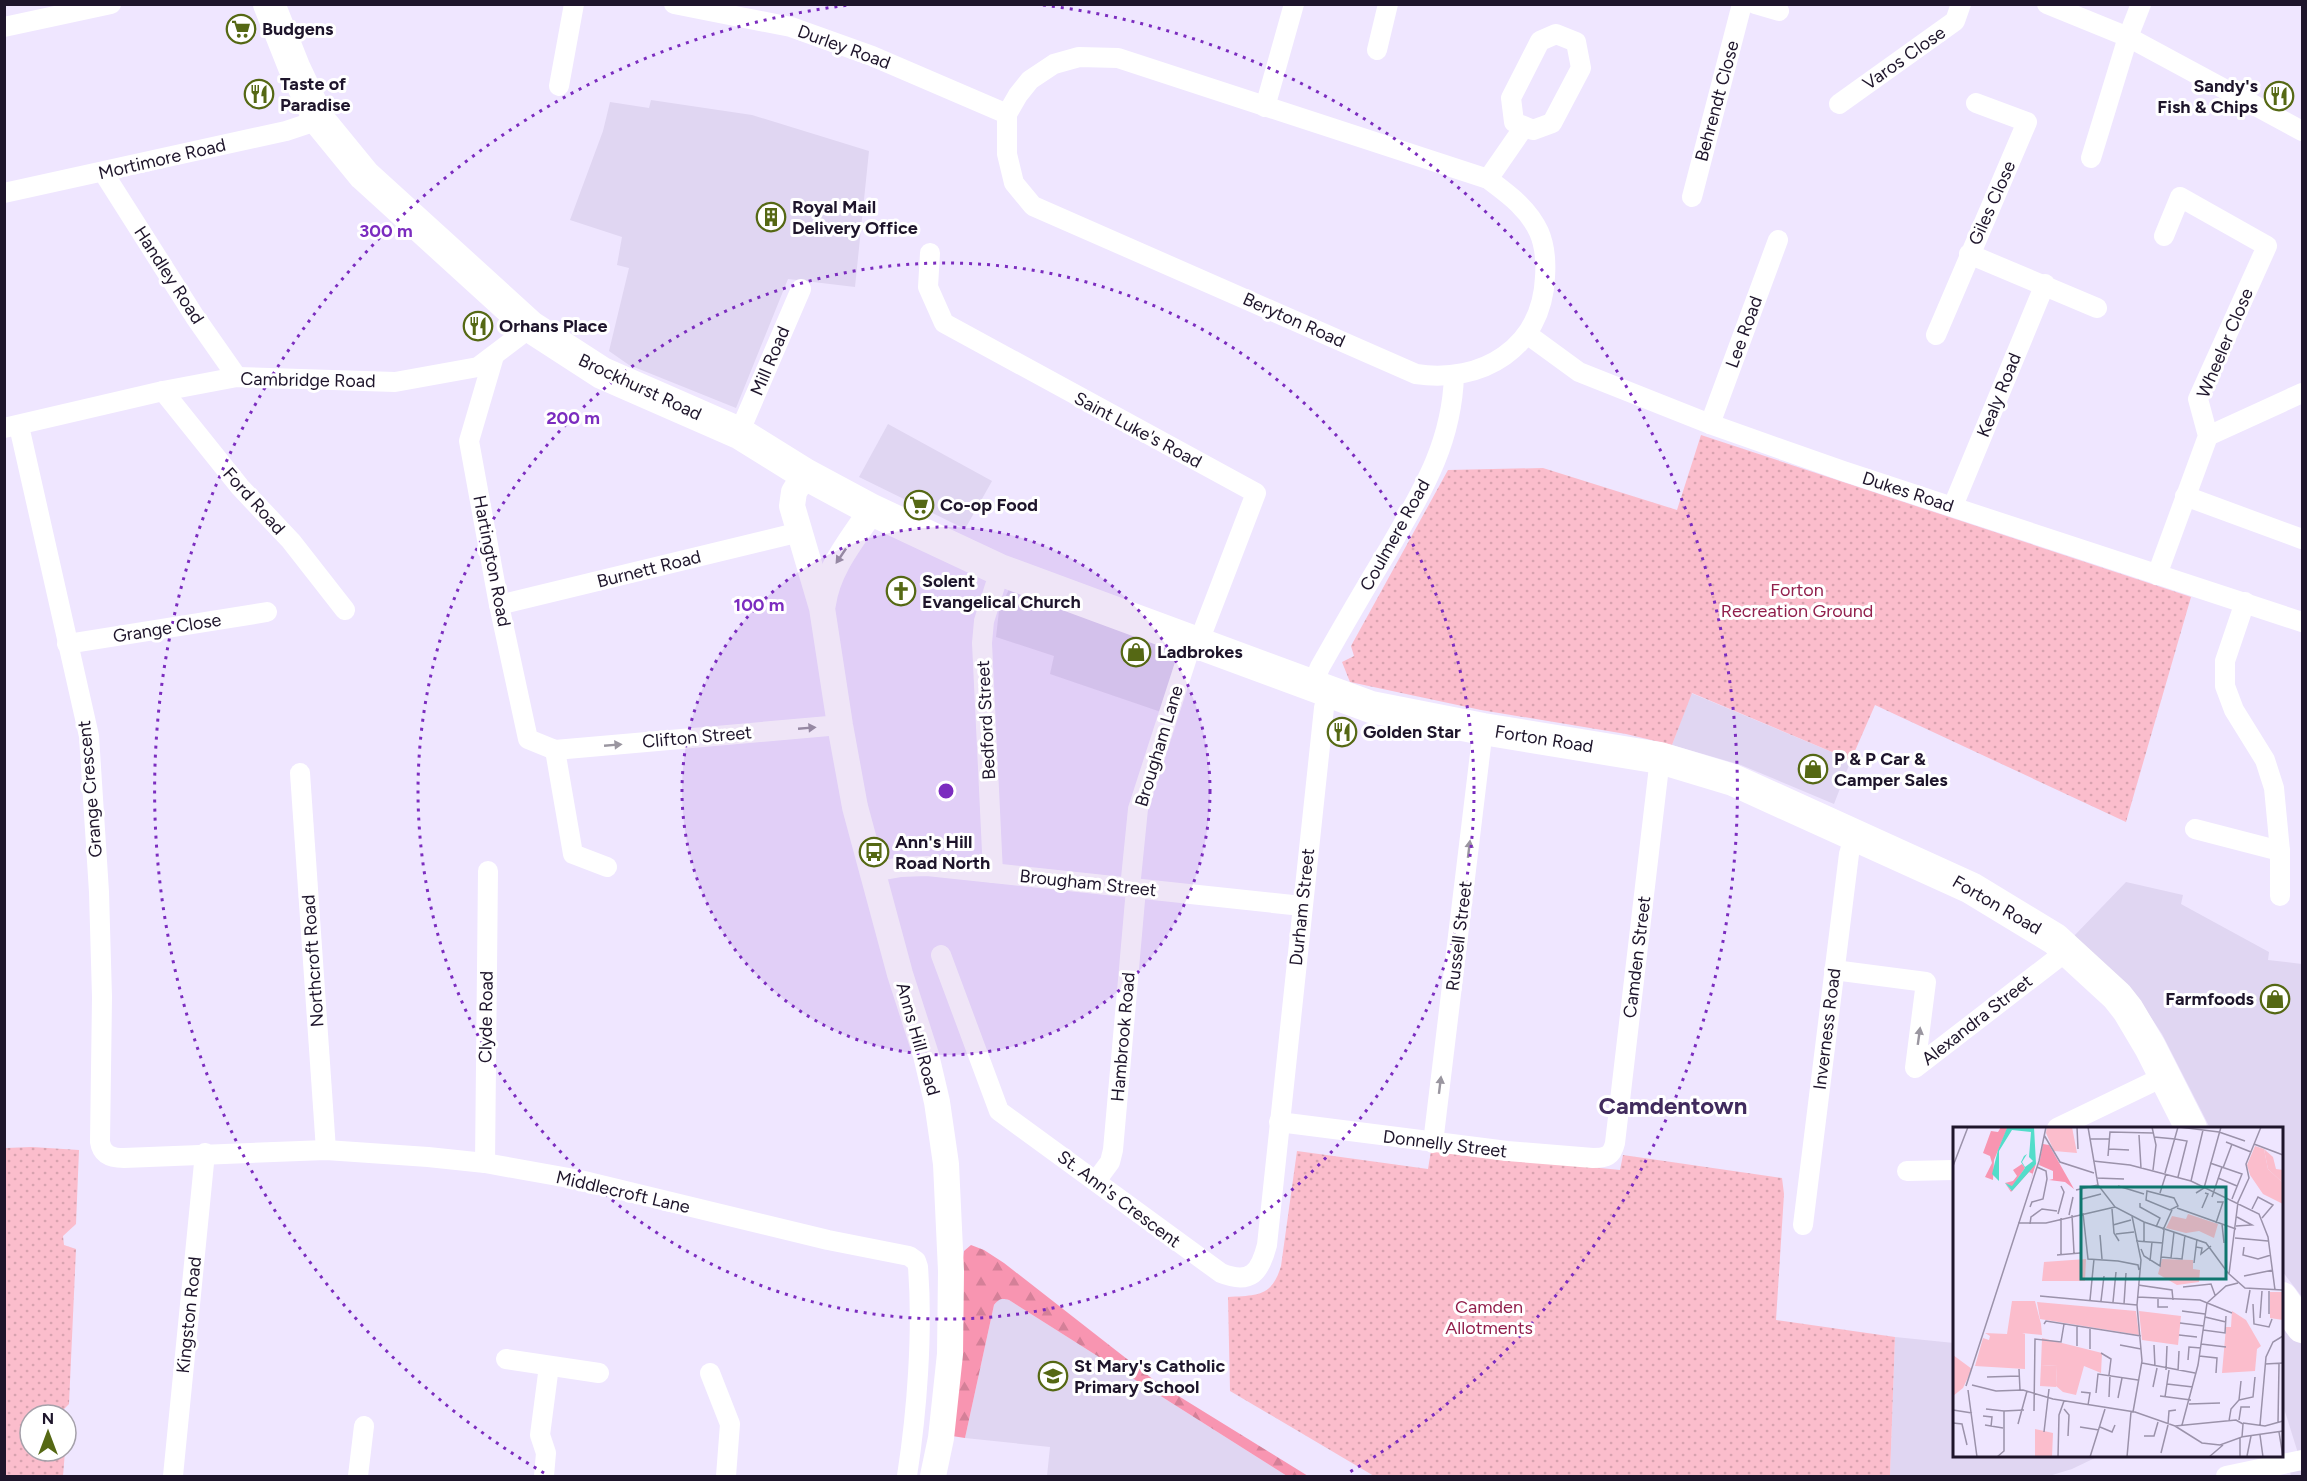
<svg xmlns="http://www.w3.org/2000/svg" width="2307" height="1481" viewBox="0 0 2307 1481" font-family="Figtree,sans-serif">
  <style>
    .built { fill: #e0d6f2 }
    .forest { fill: url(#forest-firs) }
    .park { fill: url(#park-dots) }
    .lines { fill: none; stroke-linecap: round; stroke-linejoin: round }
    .minor { stroke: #fff; stroke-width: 20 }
    .tertiary { stroke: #fff; stroke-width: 26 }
    .primary { stroke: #fff; stroke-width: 32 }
    .oneway { fill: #9a96a0 }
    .ring { fill: none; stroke: #7b2cbf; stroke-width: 3; stroke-dasharray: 3 6 }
    .labels { text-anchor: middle; stroke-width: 6; stroke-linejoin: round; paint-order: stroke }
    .poi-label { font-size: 18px; font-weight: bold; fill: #1e152b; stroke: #fff; text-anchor: start }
    .street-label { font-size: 18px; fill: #1e152b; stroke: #fff }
    .park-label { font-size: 18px; fill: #911f4c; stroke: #fff }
    .district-label { font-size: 24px; font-weight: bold; fill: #412b5d; stroke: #fff }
    .inset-road { fill: none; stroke: #9b92aa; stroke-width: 1.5 }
    .view { fill: #0f766e; fill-opacity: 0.15; stroke: #0f766e; stroke-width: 3 }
    .inset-edge { fill: none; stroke: #1e152b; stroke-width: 3 }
    .centre { fill: #7b2cbf; stroke: #fff; stroke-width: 3 }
    .ring-label { font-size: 18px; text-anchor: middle; font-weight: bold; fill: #7b2cbf; stroke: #fff; stroke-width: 6; stroke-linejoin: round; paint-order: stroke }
  </style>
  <defs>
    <pattern id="forest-firs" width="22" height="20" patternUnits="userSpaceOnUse" patternTransform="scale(1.5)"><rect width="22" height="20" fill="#f895b1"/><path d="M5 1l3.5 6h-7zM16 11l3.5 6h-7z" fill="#d48098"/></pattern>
    <pattern id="park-dots" width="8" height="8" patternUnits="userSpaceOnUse" patternTransform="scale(1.5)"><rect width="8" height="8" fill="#fbbdcc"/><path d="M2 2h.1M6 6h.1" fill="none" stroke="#d7a2af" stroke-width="1.8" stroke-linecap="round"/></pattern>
  </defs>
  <rect width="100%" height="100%" fill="#efe6ff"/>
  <!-- built -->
  <g class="built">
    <path d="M651,100L752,115L869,151L855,287L788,279L736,408L629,365L609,351L629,268L617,265L622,237L570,220L603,131L610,102L649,108Z"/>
    <path d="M888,424L992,481L965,529L859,477Z"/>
    <path d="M1010,587L1183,654L1164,713L1050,674L1054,656L996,637L999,611Z"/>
    <path d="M1691,693L1851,760L1834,804L1741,765L1672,745Z"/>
    <path d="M2126,882L2183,895L2181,904L2269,952L2268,960L2302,964V1297L2282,1271V1128H2210L2162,1034L2140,1001L2074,936Z"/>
    <path d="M1003,1298L1009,1300L1287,1476H1047L1050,1447L965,1438L994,1305L998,1300Z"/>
    <path d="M2282,1316L2302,1345V1476H2291L2289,1468L2302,1466L2282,1402Z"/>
    <path d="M1895,1337L1954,1343V1456H2099L2072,1469L2049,1476H1890Z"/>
  </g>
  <!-- forest -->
  <path class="forest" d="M971,1245L984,1250L1004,1263L1159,1384L1308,1476H1287L1009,1300C1001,1298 999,1299 994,1305L965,1438L952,1436L963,1258L964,1251Z"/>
  <!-- park -->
  <g class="park">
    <path d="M1701,435L2191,597L2126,822L1875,705L1851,760L1692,693L1672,745L1626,734L1481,710L1350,682L1342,662L1354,656L1351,646L1448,470L1543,468L1677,510Z"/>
    <path d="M32,1147L79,1150L76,1224L63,1236L64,1245L76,1249L69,1404L58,1415H30V1451H65L63,1476H5V1148Z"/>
    <path d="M1297,1151L1428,1169L1431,1151L1620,1170L1623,1155L1782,1178L1784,1194L1776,1320L1895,1337L1890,1476H1374L1230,1391L1228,1297C1257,1295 1272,1297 1281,1266Z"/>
  </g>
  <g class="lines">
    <!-- minor -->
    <g class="minor">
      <path d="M674,4L791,27L872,56L1007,114"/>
      <path d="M1755,4L1779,11"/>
      <path d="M2047,4L2128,37L2302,131"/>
      <path d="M4,27L111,4"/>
      <path d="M1556,34L1576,42L1581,68L1552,123L1533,130L1514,122L1511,98L1540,41Z"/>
      <path d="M1377,50L1388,4"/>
      <path d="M1079,57L1118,58L1488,179C1508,194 1528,208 1539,232C1545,246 1546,263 1545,277C1542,348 1482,384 1416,374L1033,206L1014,183L1007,154V114L1018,95L1030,80L1054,64Z"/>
      <path d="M559,86L574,4"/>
      <path d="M1839,104L1955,21L1961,4"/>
      <path d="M1265,107L1294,4"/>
      <path d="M2091,158L2128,37L2141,4"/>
      <path d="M103,172L195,317L237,377"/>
      <path d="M1488,179L1524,127"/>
      <path d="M4,193L286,131L319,120"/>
      <path d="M1692,197L1742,4"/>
      <path d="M930,253L928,287L944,323L1256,493L1198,644"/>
      <path d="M1969,254L2097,308"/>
      <path d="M1527,334L1579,372L1710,424L1843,471L2302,622"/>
      <path d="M1936,335L2027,122L1976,103"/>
      <path d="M494,356L469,441L499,605L528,739L555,750L840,725"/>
      <path d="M163,391L240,487L291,541L345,610"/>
      <path d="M1710,424L1778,240"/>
      <path d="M19,426L89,736L99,892L102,997L100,1142C102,1155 112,1158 124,1158L326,1150L428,1157L485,1163L580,1180L828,1240L909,1256L916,1261L918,1267C923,1332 917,1412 907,1476"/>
      <path d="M4,428L163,391L237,377L395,382L478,367L531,327"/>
      <path d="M739,433L801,289"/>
      <path d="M2208,436L2302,393"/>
      <path d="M2185,496L2302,539"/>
      <path d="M1953,506L2045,284"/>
      <path d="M2157,575L2208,436L2198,399L2267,246L2180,197L2164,236"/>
      <path d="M2245,602L2225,661V686L2234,710L2265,760L2274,788L2280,851V896"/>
      <path d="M499,605L800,532"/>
      <path d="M67,644L267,612"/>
      <path d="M1312,686L1320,667C1342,628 1364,590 1387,552C1421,493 1452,445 1454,375"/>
      <path d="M555,750L573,854L607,867"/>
      <path d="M300,773L326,1150"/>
      <path d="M2195,829L2280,851"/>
      <path d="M873,872L901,867L927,866L1302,906"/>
      <path d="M993,873L982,643L984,621L1000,570"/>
      <path d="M1130,888L1138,809L1192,642"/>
      <path d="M941,955L999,1111L1221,1273C1251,1285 1260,1272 1267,1245L1324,708L1328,692"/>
      <path d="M1834,970L1926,982L1915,1068L2068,950"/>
      <path d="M1279,1122L1507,1151L1593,1158C1606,1158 1612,1156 1615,1143L1660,758"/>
      <path d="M2057,1128L2165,1076"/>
      <path d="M1433,1143L1483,729"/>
      <path d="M485,1163L488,871"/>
      <path d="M1907,1171L1954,1170"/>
      <path d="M1096,1181L1110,1162L1113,1150L1136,889"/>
      <path d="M1803,1225L1849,854L1855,834"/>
      <path d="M506,1359L599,1373"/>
      <path d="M710,1373L730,1424L726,1476"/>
      <path d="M173,1476L205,1153"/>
      <path d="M358,1476L364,1426"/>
      <path d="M544,1476L546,1453L540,1435L549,1366"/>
      <path d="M2226,1476L2302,1460"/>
    </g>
    <!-- tertiary -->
    <g class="tertiary">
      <path d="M805,474L794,492L792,506L822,608L840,725L855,807L900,974L926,1055L937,1102L946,1164L951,1271L950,1354L941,1438L933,1476"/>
      <path d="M823,604C828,568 852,540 872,510"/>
    </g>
    <!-- primary -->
    <g class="primary">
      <path d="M269,4L294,67L319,120L364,175L531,327L602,373L739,433L805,474L872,510L1000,570L1371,707L1483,729L1660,758L1733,780L1971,888L2055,939L2117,996L2128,1010L2150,1047L2191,1128"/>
      <path d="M2282,1298L2302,1327"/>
    </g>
  </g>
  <!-- one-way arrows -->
  <defs><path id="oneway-solid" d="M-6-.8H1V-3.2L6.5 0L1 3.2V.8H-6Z" transform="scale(1.5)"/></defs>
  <g class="oneway">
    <use href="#oneway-solid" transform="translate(841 556) rotate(124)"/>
    <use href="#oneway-solid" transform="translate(807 728) rotate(-5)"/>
    <use href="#oneway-solid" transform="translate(613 745) rotate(-5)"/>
    <use href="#oneway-solid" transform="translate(1469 849) rotate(-83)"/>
    <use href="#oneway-solid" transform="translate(1919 1036) rotate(-82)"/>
    <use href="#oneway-solid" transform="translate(1440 1085) rotate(-83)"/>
  </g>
  <!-- distance rings -->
  <circle cx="946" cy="791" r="264" fill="#7b2cbf" fill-opacity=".12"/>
  <g class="ring">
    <circle cx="946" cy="791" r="264"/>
    <circle cx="946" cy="791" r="528"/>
    <path d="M544 1473A792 792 0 0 1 849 5M1043 5A792 792 0 0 1 1348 1473"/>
  </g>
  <!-- icons -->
  <defs>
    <g id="supermarket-ring" transform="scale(1.5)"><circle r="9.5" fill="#fff" stroke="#556814" stroke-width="1.5"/><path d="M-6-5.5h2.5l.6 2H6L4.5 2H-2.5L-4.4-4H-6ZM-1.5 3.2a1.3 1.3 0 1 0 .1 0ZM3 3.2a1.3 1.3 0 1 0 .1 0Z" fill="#556814"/></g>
    <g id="restaurant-ring" transform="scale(1.5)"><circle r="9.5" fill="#fff" stroke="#556814" stroke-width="1.5"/><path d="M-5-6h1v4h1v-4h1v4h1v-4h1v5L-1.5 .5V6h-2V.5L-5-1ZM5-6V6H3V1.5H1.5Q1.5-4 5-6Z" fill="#556814"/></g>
    <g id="building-ring" transform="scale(1.5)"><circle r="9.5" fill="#fff" stroke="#556814" stroke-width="1.5"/><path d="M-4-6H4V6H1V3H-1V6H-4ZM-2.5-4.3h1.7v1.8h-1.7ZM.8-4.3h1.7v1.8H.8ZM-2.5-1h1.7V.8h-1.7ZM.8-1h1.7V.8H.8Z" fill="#556814"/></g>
    <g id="church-ring" transform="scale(1.5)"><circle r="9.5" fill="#fff" stroke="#556814" stroke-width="1.5"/><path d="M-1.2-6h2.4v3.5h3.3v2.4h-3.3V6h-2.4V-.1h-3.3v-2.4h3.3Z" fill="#556814"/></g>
    <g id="shop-ring" transform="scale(1.5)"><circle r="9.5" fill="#fff" stroke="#556814" stroke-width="1.5"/><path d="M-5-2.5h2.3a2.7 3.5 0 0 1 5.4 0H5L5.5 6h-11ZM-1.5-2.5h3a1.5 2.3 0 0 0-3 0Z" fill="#556814"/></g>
    <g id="bus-ring" transform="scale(1.5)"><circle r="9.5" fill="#fff" stroke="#556814" stroke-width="1.5"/><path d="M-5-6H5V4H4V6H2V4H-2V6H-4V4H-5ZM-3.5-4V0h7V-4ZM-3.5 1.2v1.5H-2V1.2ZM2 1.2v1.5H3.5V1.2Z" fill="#556814"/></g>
    <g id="school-ring" transform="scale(1.5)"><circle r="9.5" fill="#fff" stroke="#556814" stroke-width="1.5"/><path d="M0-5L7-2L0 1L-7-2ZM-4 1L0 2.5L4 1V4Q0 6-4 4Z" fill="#556814"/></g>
  </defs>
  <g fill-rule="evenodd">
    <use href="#supermarket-ring" x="241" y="29"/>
    <use href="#restaurant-ring" x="259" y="94"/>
    <use href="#restaurant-ring" x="2279" y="96"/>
    <use href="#building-ring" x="771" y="217"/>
    <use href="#restaurant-ring" x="478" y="326"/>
    <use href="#supermarket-ring" x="919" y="505"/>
    <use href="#church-ring" x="901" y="591"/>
    <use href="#shop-ring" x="1136" y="652"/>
    <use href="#restaurant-ring" x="1342" y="732"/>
    <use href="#shop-ring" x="1813" y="769"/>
    <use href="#bus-ring" x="874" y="852"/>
    <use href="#shop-ring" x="2275" y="999"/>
    <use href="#school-ring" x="1053" y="1376"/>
  </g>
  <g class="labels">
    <!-- poi labels -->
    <g class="poi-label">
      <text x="262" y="35">Budgens</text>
      <text x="280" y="90">Taste of<tspan x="280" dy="21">Paradise</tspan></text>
      <text x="2258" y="92" text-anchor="end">Sandy's<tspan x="2258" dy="21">Fish &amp; Chips</tspan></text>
      <text x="792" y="213">Royal Mail<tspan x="792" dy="21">Delivery Office</tspan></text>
      <text x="499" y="332">Orhans Place</text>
      <text x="940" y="511">Co-op Food</text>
      <text x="922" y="587">Solent<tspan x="922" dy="21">Evangelical Church</tspan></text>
      <text x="1157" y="658">Ladbrokes</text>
      <text x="1363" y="738">Golden Star</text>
      <text x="1834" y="765">P &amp; P Car &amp;<tspan x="1834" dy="21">Camper Sales</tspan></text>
      <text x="895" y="848">Ann's Hill<tspan x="895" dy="21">Road North</tspan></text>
      <text x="2254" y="1005" text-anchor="end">Farmfoods</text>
      <text x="1074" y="1372">St Mary's Catholic<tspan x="1074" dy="21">Primary School</tspan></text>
    </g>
    <!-- street labels -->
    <g class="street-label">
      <text transform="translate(844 47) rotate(20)" y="6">Durley Road</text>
      <text transform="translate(1904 58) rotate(-35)" y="6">Varos Close</text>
      <text transform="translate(1717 101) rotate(-75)" y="6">Behrendt Close</text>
      <text transform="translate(162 159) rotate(-13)" y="6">Mortimore Road</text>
      <text transform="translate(1992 203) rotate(-66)" y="6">Giles Close</text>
      <text transform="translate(169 275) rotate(57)" y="6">Handley Road</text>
      <text transform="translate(1294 320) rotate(24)" y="6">Beryton Road</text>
      <text transform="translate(1744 332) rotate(-70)" y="6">Lee Road</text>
      <text transform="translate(2225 343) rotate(-67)" y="6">Wheeler Close</text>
      <text transform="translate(770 361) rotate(-67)" y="6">Mill Road</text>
      <text transform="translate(308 380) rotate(1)" y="6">Cambridge Road</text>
      <text transform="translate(640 387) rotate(25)" y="6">Brockhurst Road</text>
      <text transform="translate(1999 395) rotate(-68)" y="6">Kealy Road</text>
      <text transform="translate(1138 430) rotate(28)" y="6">Saint Luke's Road</text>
      <text transform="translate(1908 492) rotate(18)" y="6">Dukes Road</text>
      <text transform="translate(254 501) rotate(48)" y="6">Ford Road</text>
      <text transform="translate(1395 535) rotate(-61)" y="6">Coulmere Road</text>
      <text transform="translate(492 561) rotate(79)" y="6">Hartington Road</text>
      <text transform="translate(649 569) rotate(-14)" y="6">Burnett Road</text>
      <text transform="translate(167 628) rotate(-9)" y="6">Grange Close</text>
      <text transform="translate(986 720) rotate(-93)" y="6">Bedford Street</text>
      <text transform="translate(697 737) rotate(-5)" y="6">Clifton Street</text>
      <text transform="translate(1544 739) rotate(9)" y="6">Forton Road</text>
      <text transform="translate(1159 746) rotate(-73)" y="6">Brougham Lane</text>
      <text transform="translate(90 789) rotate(-95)" y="6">Grange Crescent</text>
      <text transform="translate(1088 883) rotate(6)" y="6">Brougham Street</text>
      <text transform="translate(1997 905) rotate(30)" y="6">Forton Road</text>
      <text transform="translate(1302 907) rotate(-84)" y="6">Durham Street</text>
      <text transform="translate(1459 936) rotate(-83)" y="6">Russell Street</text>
      <text transform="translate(1637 957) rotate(-83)" y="6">Camden Street</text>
      <text transform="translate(313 961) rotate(-94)" y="6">Northcroft Road</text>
      <text transform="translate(486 1017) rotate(-89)" y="6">Clyde Road</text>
      <text transform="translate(1977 1020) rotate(-38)" y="6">Alexandra Street</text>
      <text transform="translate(1827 1029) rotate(-83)" y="6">Inverness Road</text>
      <text transform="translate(1123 1037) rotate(-85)" y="6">Hambrook Road</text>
      <text transform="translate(918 1039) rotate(74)" y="6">Anns Hill Road</text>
      <text transform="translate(1445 1144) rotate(7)" y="6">Donnelly Street</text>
      <text transform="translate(623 1192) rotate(13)" y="6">Middlecroft Lane</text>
      <text transform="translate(1119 1199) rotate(37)" y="6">St. Ann's Crescent</text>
      <text transform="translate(189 1315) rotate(-84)" y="6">Kingston Road</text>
    </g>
    <!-- park labels -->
    <g class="park-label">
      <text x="1797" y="596">Forton<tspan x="1797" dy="21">Recreation Ground</tspan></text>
      <text x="1489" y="1313">Camden<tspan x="1489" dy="21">Allotments</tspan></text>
    </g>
    <!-- district labels -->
    <g class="district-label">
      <text x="1673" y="1114">Camdentown</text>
    </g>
  </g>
  <!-- overview -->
  <g transform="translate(1953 1127)">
    <rect width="330" height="330" fill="#efe6ff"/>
    <path d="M311,22L320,30L323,42L330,43V56L315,42ZM88,238L104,239L103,260L87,259Z" fill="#fbbdcc"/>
    <path d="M48,0H75L54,2L41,33L40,53L32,50L39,36L37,29L30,26L38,4L45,5ZM90,17L96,18L121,62L112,55L96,53L100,52V44L86,38ZM69,37L72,41L59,60L52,56L58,63L75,43L83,37L77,55L80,47L76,45L58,65L52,56L60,54L64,49L60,43Z" fill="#f895b1"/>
    <path d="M84,175L183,184L186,208L87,192ZM186,184L228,189L225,218L189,213Z" fill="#fbbdcc"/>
    <path d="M94,0H119L124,26L101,24L93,6ZM302,19L311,22L315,42L330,56V77L310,67L297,48L294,38ZM235,87L265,97L261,111L246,104L233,106L213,101L219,89L233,92ZM133,132L132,154H89L91,135ZM209,132L240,133V142L247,143L246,155L224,158L205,147ZM317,165H330V193L317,191ZM59,174H82L88,197L89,208L69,206L72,207V242L22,239L30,211L36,213L37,209L32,206L54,207ZM279,184L293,193L308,219L304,222L302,244L269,246L273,200H278ZM89,211L149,226L148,246L131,239L123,268L110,265L103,259L104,239L88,238ZM0,228L19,242L10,261L0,269ZM82,302L100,306L99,330L82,329Z" fill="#fbbdcc"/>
    <path d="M81,0L83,37L59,64L52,56L59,59L72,41L68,35L71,29L74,27L69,35L72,40L80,34L76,30L78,5L59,3L46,24V54L39,47L45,23L54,1Z" fill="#53ddca"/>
    <path class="inset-road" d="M124,0L125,22M135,0L145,58L162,80L191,95L253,116L275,146L292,161L330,163M199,0L203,18L200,43M226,0L266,5L292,14M91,8L107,35L141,46M186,8L188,41M201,10L222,12M137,12H156M222,12L234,14L225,50M273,15L298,25M301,17L330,28M156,22L176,23M155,29L157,5L200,6M140,34L177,38L238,54L306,87L315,110L322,163M257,36L289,47L279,72M0,39L15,0M270,41L279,17M212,46L225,0M143,51L171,52M265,51L284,59M238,54L250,3M165,59L191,67M123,63L145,58M194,64L221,71L225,79L217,83L193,73ZM207,66L213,47M243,66L251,61L268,0M259,70L269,40M129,72L148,67M187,76V80L207,91L203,100M77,80L79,75L90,72L94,52L93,44L84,40M224,81L283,102M249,81L255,67L252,66M159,82L161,106L166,114M299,82L305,70L320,78L309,91M130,86L135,132L165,134L185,138L186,143M105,87L111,65L108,59M116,88L120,70M119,88L121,126M179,89L188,133L184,178L189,234L180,285M108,91V127M65,96H93L162,80M263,96L270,75H264M77,97L78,90L89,82L104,84M269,97L271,116M160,98L178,93M283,99L299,98L284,90M210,103L219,83M163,107L181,105M147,108L149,132M282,111L315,114M183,114L210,116M191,114V95M243,120L249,121L248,127L258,119M291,120L290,128L305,132L318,128M188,122L191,129L207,139L211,103M104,128L127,126M208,130L229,132L232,108M218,131L221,105M197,134L199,115M241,136L244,112M276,147L285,75L296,51L293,37L308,0M291,149L320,143M185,158L219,163L220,173M230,160L258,157L262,168M87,169L184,178M184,170L247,173L279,186M205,172V180H215M137,173L141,132M148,174L151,149M160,175L163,145M254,176L273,159L285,156M171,177L173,146M300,177L301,197L316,200L319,192M229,184L252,187M293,186L297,163M316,187V164M252,190L273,195M307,191L309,164M227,196L251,199M91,197L93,194L188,209M137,201V222M250,203L272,206L273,189M226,208L244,210M248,217L273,220M167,218L188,222M201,218L202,240M124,219V199M148,226L158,232L156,248M246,229L264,231L263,246M235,233L236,220L248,221M189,236L242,246M312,237L330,236M66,242L67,263M213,243L214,219M225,244L226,224M34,250L66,249M214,257L240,260M19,258L43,264L70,263L100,272L182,285L222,299L283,293L290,297L289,310L267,318L249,316L222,299M13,259L86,34L93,0M200,260L204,241M15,263L24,330M128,265L137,266L135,278M143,266L145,247L185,253M207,269L238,273M156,270L157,248M212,270L216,243M165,271L169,251M286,273L300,270L302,250M236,277L267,276M33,282L51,284M111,282L116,288L115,309M0,283L19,286M81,284L82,212L108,215L111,197M30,289L39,290L38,300M286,293L288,280H297M276,294L278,282L286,273L288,254M0,296L9,297L14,318M290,296L312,299L330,294M325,296L326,237M65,297L74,264M215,297L216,284L223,283M32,298L50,301M229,298L245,238L254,176M307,298L313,230L320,215L330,209M127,300L146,303M147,300L159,305L162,298M91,305L96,262M326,305L330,330M307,308L310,330M191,309H201L205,295M288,310L330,304M287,311V330M208,326L215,298M294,329L298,309M44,330L51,324V284L71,283M105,330L106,288L111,274M137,330L152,282M174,330L178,285M256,330L270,318"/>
    <path class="view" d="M128,60H273V152H128Z"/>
    <rect width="330" height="330" class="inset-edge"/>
  </g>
  <circle cx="946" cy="791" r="9" class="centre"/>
  <g class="ring-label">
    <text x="386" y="237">300 m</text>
    <text x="573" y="424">200 m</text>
    <text x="759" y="611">100 m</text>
  </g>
  <!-- border -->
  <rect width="2307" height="1481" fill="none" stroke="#1e152b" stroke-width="12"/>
  <!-- north arrow -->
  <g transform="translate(48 1433)"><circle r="28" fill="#ffffff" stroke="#a5a1aa" stroke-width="1.5"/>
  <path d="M0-4.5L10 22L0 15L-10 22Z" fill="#556814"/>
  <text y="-9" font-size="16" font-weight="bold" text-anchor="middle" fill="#1e152b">N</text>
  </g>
</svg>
